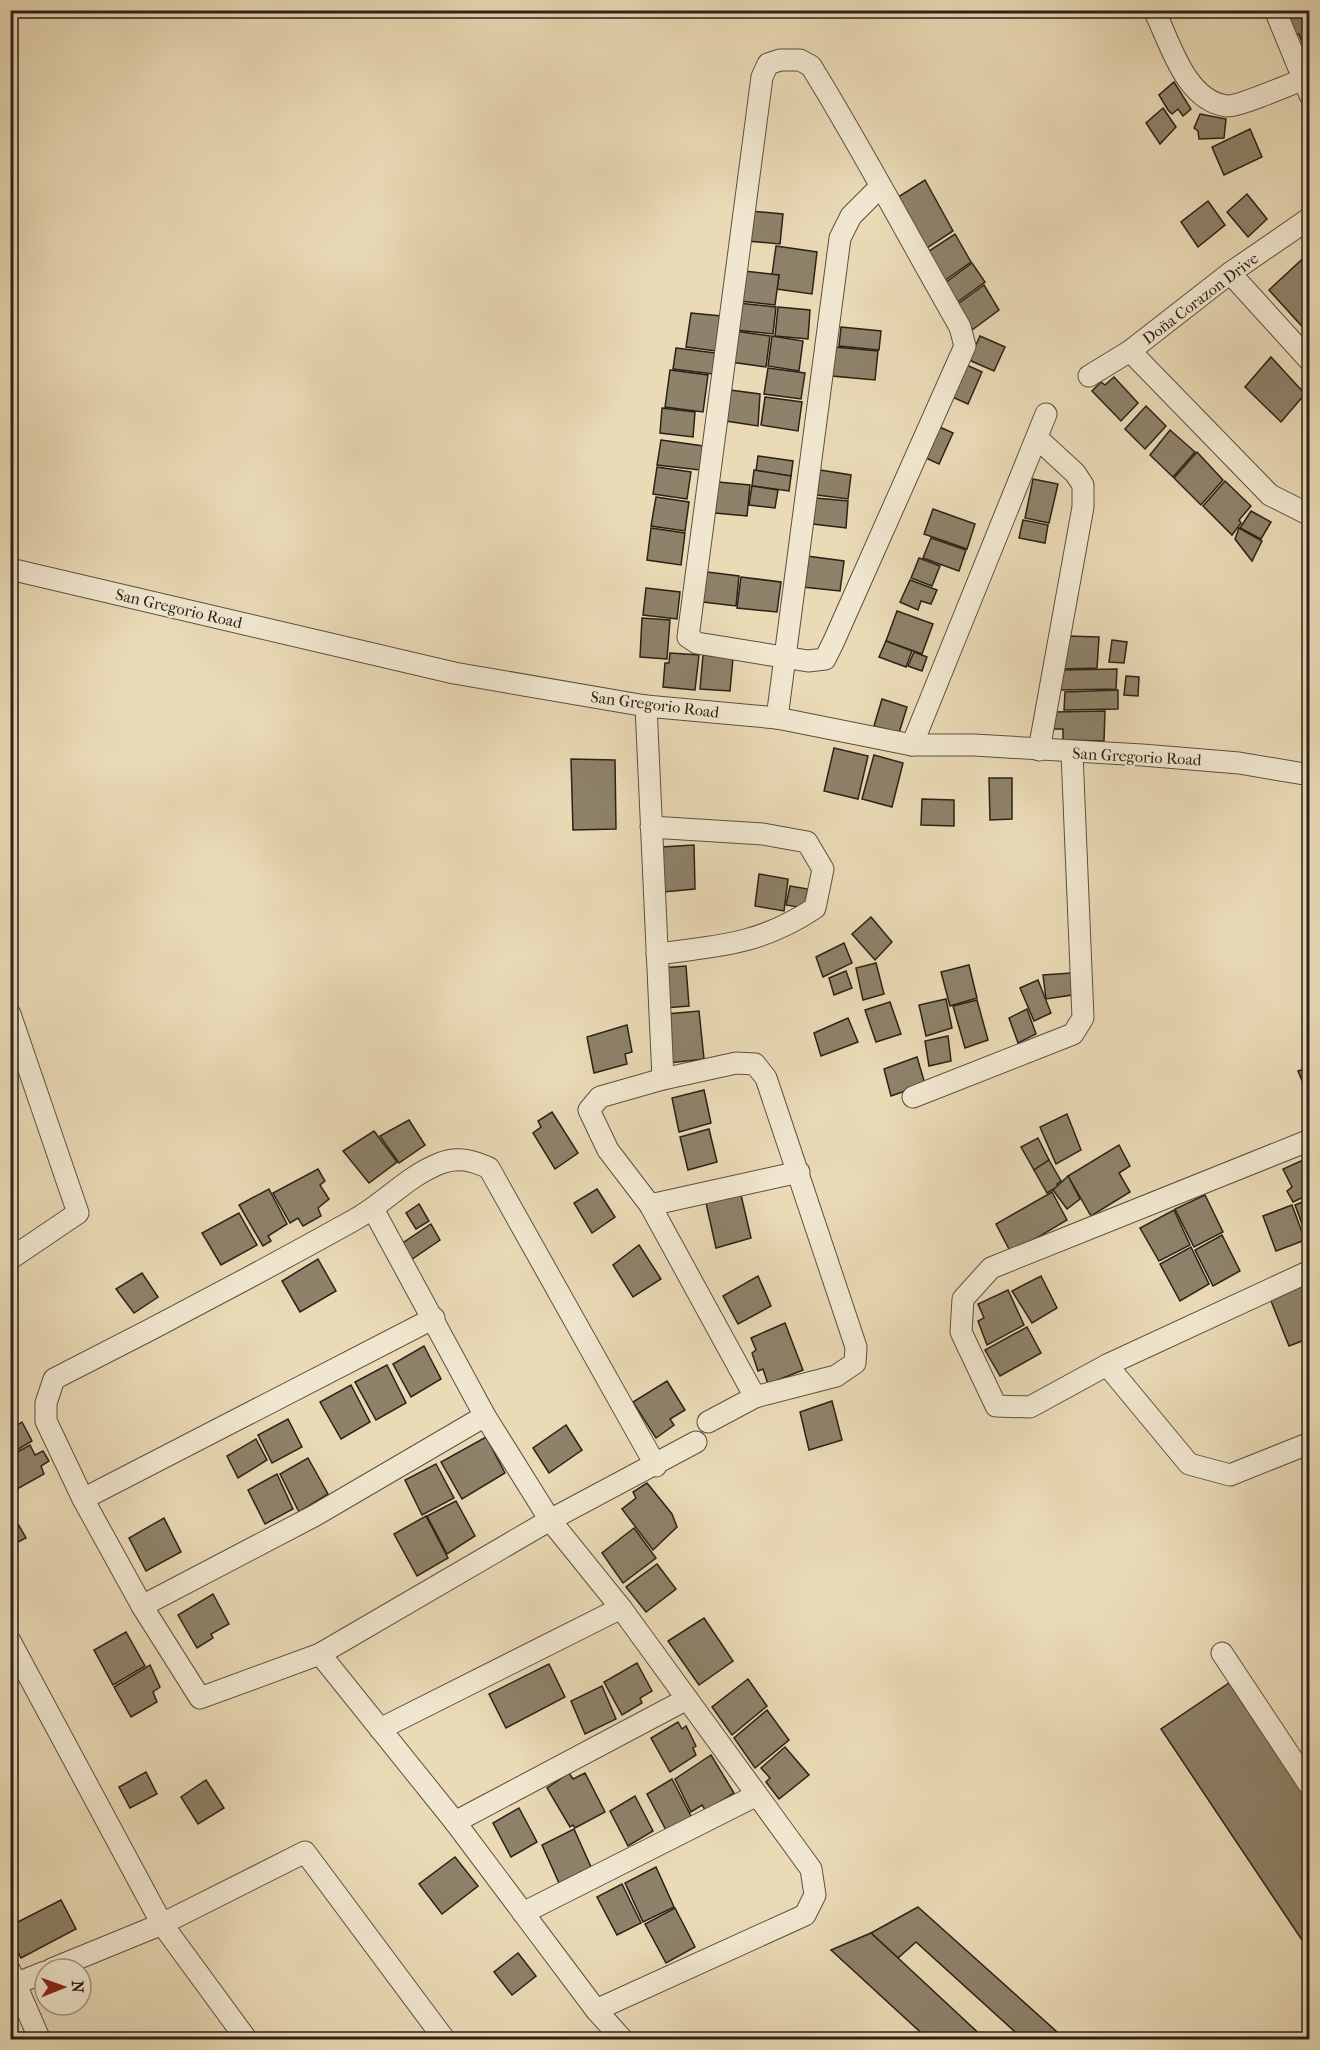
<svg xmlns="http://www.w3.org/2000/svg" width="1320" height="2050" viewBox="0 0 1320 2050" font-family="'IM FELL French Canon',serif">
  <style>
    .building { fill: #8e826a; stroke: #2b2217; stroke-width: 1.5 }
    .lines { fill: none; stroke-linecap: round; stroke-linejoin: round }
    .minor-casing { stroke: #5b503f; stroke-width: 23 }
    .minor { stroke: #f1e7d0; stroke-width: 21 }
    .labels { text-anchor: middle; stroke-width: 4.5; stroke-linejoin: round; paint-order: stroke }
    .street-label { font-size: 16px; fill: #2b2217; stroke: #f1e7d0 }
  </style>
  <rect width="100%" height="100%" fill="#eadab6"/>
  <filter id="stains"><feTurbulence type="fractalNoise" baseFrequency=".00333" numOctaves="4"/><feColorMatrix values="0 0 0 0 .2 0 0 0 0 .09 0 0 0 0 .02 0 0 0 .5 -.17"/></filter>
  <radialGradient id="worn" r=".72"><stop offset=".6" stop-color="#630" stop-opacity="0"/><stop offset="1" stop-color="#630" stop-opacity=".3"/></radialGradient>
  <!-- building -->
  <g class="building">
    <path d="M1310,10V39L1302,42L1299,34L1293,37L1286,20L1293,17L1290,11Z"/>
    <path d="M1174,82L1191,109L1183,116L1178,109L1172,114L1168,110L1159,95Z"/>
    <path d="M1163,108L1176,127L1160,144L1146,123Z"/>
    <path d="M1200,114L1226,119L1224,138L1199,139L1198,131L1194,128Z"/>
    <path d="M1250,129L1262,157L1224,175L1212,147Z"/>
    <path d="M925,180L953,231L924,250L895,199Z"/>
    <path d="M1247,194L1267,219L1248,237L1227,212Z"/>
    <path d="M1208,201L1225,225L1198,247L1181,222Z"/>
    <path d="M750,211L783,214L780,244L747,241Z"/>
    <path d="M955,234L971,262L944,281L926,253Z"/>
    <path d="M776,246L817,252L812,294L777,289L779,275H772Z"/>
    <path d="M1310,252V334H1309L1269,290Z"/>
    <path d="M972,263L985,282L956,303L945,283Z"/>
    <path d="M744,271L779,275L775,305L740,301Z"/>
    <path d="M984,285L999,310L972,330L955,306Z"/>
    <path d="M738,303L776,307L773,334L735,330Z"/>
    <path d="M778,307L810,310L808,339L775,336Z"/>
    <path d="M691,313L721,316L716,351L686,347Z"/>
    <path d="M841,327L881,331L879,350L839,346Z"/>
    <path d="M735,331L770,336L766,367L731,362Z"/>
    <path d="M772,336L803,341L799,371L768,366Z"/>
    <path d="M980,336L1005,347L994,371L969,360Z"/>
    <path d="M835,347L878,351L875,380L832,376Z"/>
    <path d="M676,348L715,353L713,374L673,369Z"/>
    <path d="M1271,357L1305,394L1281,422L1245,387Z"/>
    <path d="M962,363L982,372L968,404L948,395Z"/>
    <path d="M768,368L805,373L801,399L764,394Z"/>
    <path d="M670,370L708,375L703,412L665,407Z"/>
    <path d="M1114,377L1138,403L1121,421L1092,391L1101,382L1105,385Z"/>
    <path d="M730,390L760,394L758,426L726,421Z"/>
    <path d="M765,397L802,402L798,431L761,425Z"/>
    <path d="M1146,406L1166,426L1145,449L1125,429Z"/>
    <path d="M662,408L695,412L693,437L660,433Z"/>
    <path d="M1310,421V447L1304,446Z"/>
    <path d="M935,425L953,433L939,464L924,457Z"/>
    <path d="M1170,430L1195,452L1173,477L1150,455Z"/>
    <path d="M661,440L703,446L700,470L657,465Z"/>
    <path d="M1197,452L1223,480L1201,505L1174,478Z"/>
    <path d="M758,456L793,461L791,476L756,471Z"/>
    <path d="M657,467L691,472L687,499L653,494Z"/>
    <path d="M754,470L791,476L789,491L752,486Z"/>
    <path d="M820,470L851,475L848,499L817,495Z"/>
    <path d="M1033,479L1058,484L1049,523L1025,518Z"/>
    <path d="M1225,481L1251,506L1239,520L1241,523L1232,535L1203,506Z"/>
    <path d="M718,482L750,485L747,516L715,513Z"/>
    <path d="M752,486L778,490L775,508L749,505Z"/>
    <path d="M656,497L689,502L685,531L651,526Z"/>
    <path d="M816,498L848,501L846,528L813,524Z"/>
    <path d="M933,509L975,524L967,549L924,534Z"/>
    <path d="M1251,511L1271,522L1261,539L1240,528Z"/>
    <path d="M1023,520L1048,525L1045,543L1019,538Z"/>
    <path d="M651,528L685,533L681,565L647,560Z"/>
    <path d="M1239,528L1262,541L1252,561L1235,539Z"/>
    <path d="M931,538L966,550L959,571L923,558Z"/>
    <path d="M807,556L844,561L840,591L803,587Z"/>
    <path d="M919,558L940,566L932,586L911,578Z"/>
    <path d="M707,572L739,576L736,606L703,602Z"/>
    <path d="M741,577L781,582L777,612L737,608Z"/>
    <path d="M910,580L937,590L931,604L921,601L918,610L900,602Z"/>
    <path d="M646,588L680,592L677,619L643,615Z"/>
    <path d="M897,611L933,624L922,654L886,641Z"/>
    <path d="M642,618L670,620L667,659L640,657Z"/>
    <path d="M1067,636L1099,637L1097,668L1060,669Z"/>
    <path d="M1112,640L1127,642L1124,663L1109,662Z"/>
    <path d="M886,641L912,651L906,667L879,657Z"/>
    <path d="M914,652L927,657L922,671L908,666Z"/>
    <path d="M670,653L699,655L695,690L663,687L665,663H669Z"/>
    <path d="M703,655L733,658L730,691L700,689Z"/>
    <path d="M1117,669L1116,689L1061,690L1063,670Z"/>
    <path d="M1126,676L1139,677L1138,696L1124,695Z"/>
    <path d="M1118,690V709L1064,710L1065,692Z"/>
    <path d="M882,699L907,707L899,733L874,726Z"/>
    <path d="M1105,711L1104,741L1063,740V729H1049L1054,712Z"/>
    <path d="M834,748L868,756L858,799L824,791Z"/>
    <path d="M874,755L903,763L892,807L862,799Z"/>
    <path d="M571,759L615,760L616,829L573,830Z"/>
    <path d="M989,778H1012V819L990,820Z"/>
    <path d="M922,799L954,800V826L921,825Z"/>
    <path d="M694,845L695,889L663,892L661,847Z"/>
    <path d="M759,874L788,879L784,911L755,906Z"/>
    <path d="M790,886L808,889L804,908L786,905Z"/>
    <path d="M871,917L892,942L875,960L852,934Z"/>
    <path d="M844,943L852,963L823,977L816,957Z"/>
    <path d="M876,963L884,994L863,1000L856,968Z"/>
    <path d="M969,965L977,998L950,1006L941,972Z"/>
    <path d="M686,966L689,1006L664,1008L661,968Z"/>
    <path d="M846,971L852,988L834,995L829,978Z"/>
    <path d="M1071,973L1072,995L1046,999L1043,975Z"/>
    <path d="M1038,980L1051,1013L1034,1021L1020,988Z"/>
    <path d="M946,999L952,1028L926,1036L919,1005Z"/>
    <path d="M977,1000L988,1040L965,1048L953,1006Z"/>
    <path d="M890,1002L901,1034L876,1042L865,1010Z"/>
    <path d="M1027,1009L1036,1034L1018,1043L1009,1018Z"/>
    <path d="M699,1011L704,1059L669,1063L666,1014Z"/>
    <path d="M848,1018L858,1042L821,1056L814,1033Z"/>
    <path d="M627,1025L632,1052L625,1054L627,1064L594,1073L587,1037Z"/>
    <path d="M948,1036L951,1061L929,1066L925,1041Z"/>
    <path d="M917,1057L925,1084L891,1096L884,1069Z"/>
    <path d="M1310,1067V1100L1298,1071Z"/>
    <path d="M704,1090L711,1123L679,1132L672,1098Z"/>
    <path d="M552,1112L578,1153L555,1169L533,1133L541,1127L538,1121Z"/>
    <path d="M1067,1114L1081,1150L1056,1164L1040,1127Z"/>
    <path d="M409,1120L425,1145L399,1163L380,1136Z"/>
    <path d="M709,1129L717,1162L688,1170L680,1137Z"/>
    <path d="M374,1131L397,1162L369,1183L343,1151Z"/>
    <path d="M1038,1138L1049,1160L1034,1170L1021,1147Z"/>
    <path d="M1119,1145L1130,1166L1119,1173L1130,1192L1091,1216L1068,1176Z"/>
    <path d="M1310,1157V1194L1293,1202L1287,1191L1292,1187L1283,1169Z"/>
    <path d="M1049,1160L1061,1181L1057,1184L1059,1186L1047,1193L1034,1170Z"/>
    <path d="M318,1169L325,1181L320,1185L329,1199L318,1208L321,1216L303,1226L298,1218L290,1223L273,1193Z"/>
    <path d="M1068,1176L1080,1199L1067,1209L1053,1190Z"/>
    <path d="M269,1189L287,1224L268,1236L271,1241L263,1246L239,1205Z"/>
    <path d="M597,1189L615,1217L592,1233L574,1203Z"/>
    <path d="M1052,1192L1067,1220L1011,1253L996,1224Z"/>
    <path d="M741,1195L751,1238L716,1248L706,1203Z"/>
    <path d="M1205,1195L1223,1232L1194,1247L1175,1209Z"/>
    <path d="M1310,1199V1243H1309L1295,1205Z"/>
    <path d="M419,1204L429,1221L416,1229L406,1213Z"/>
    <path d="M1292,1205L1305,1240L1276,1251L1263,1216Z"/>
    <path d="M1174,1210L1190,1245L1159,1261L1140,1228Z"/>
    <path d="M239,1213L257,1245L221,1265L202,1233Z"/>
    <path d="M431,1224L440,1240L408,1262L398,1246Z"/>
    <path d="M1222,1235L1240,1271L1213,1286L1195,1250Z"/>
    <path d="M639,1245L661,1279L633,1297L613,1265Z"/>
    <path d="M1191,1247L1209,1284L1180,1301L1160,1264Z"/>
    <path d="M318,1259L336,1291L300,1312L282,1281Z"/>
    <path d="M142,1273L158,1297L134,1313L116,1289Z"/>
    <path d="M758,1276L771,1306L738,1324L723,1296Z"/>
    <path d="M1041,1276L1057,1308L1032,1323L1012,1291Z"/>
    <path d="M1310,1280V1338L1289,1346L1269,1296Z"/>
    <path d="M1008,1290L1024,1325L987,1345L978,1321L984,1318L978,1304Z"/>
    <path d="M785,1323L803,1370L768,1384L763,1369L758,1371L752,1353L756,1350L751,1338Z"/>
    <path d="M1027,1327L1041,1353L1000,1376L985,1350Z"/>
    <path d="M424,1346L441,1379L411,1397L393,1364Z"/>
    <path d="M387,1365L406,1403L376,1420L355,1382Z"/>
    <path d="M667,1381L685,1410L670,1419L674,1425L656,1438L633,1402Z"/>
    <path d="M351,1385L370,1422L341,1439L320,1402Z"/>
    <path d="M832,1401L842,1440L809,1450L800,1412Z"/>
    <path d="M288,1419L302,1447L272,1463L258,1435Z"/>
    <path d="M22,1422L32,1441L17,1450L10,1439V1430Z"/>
    <path d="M566,1425L582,1450L549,1473L533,1448Z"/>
    <path d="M486,1437L505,1473L462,1499L441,1462Z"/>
    <path d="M256,1439L267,1460L238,1478L227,1456Z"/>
    <path d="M30,1445L35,1455L43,1451L49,1461L41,1466L44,1474L10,1493V1456Z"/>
    <path d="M308,1458L328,1494L299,1512L280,1474Z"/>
    <path d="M436,1464L454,1498L422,1515L405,1480Z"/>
    <path d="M277,1474L293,1509L265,1524L248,1490Z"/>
    <path d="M647,1483L672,1514L677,1527L653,1550L622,1509L636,1498L633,1492Z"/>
    <path d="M456,1501L475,1536L447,1554L427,1516Z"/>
    <path d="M10,1510L26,1538L10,1546Z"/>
    <path d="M426,1516L448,1558L417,1576L394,1534Z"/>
    <path d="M164,1518L181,1552L146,1571L129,1538Z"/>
    <path d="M634,1528L656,1558L623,1583L602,1553Z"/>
    <path d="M657,1564L676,1589L646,1612L626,1587Z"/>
    <path d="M213,1594L229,1624L211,1634L213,1638L197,1648L178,1615Z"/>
    <path d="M704,1618L733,1661L699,1685L668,1641Z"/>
    <path d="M126,1632L145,1666L113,1685L94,1650Z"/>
    <path d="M637,1663L652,1691L640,1698L642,1703L622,1715L604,1682Z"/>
    <path d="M549,1664L565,1697L506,1728L489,1694Z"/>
    <path d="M150,1665L160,1687L153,1692L157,1702L131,1717L114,1687Z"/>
    <path d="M748,1679L767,1706L732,1735L712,1707Z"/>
    <path d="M1229,1683L1310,1804V1935L1302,1940L1161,1729Z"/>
    <path d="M602,1686L616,1719L585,1734L571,1701Z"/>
    <path d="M767,1710L789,1740L755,1768L734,1738Z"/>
    <path d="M678,1722L682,1729L686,1726L696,1746L693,1748L696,1755L670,1772L651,1738Z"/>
    <path d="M785,1747L809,1775L779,1799L766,1782L770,1778L761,1768Z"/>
    <path d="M711,1755L734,1793L706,1811L702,1805L691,1812L675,1779Z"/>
    <path d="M146,1772L157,1794L130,1808L119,1787Z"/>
    <path d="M569,1773L573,1779L585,1773L605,1812L575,1828L573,1825L570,1827L547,1788Z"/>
    <path d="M672,1779L692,1818L667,1832L647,1794Z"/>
    <path d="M206,1780L224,1808L198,1824L181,1797Z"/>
    <path d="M635,1796L653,1831L628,1846L610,1811Z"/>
    <path d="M519,1808L537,1842L511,1857L493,1823Z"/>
    <path d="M574,1829L591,1867L559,1883L542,1845Z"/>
    <path d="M455,1857L478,1886L442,1914L419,1884Z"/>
    <path d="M656,1867L674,1907L643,1922L625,1883Z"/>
    <path d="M622,1884L641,1923L617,1935L597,1897Z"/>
    <path d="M61,1900L76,1929L21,1958L10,1937V1926Z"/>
    <path d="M918,1907L1066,2040H1024L916,1942L898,1958L871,1933Z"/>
    <path d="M675,1908L695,1947L666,1963L645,1924Z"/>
    <path d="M871,1933L898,1958L986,2040H929L831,1950Z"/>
    <path d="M518,1953L536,1976L512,1995L494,1972Z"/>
  </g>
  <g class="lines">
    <!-- minor casing -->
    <g class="minor-casing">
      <g id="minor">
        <path d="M1154,10C1170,42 1185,101 1227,106C1238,107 1288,85 1302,80"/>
        <path d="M1275,10L1310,95"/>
        <path d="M780,60H800L811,66C864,152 910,240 960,327L965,346L833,643L825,659L808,661L697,643L688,637L762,77L768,64Z"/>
        <path d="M1230,273L1310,361"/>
        <path d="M1130,351L1270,495L1310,515"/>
        <path d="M1089,376L1130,351L1230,273L1310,218"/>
        <path d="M1037,438L1075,473L1083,485V507L1039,750"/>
        <path d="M10,569L454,673L646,706L777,718L912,745H974L1142,755L1239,763L1310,775"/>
        <path d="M646,706L663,1079"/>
        <path d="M777,718L840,238L851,216L880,187"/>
        <path d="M912,745L1046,414"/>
        <path d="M651,827L763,834L807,842L823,869L815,908C761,944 720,946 657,954"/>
        <path d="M10,1014L78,1213L10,1259"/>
        <path d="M913,1097L1073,1034L1083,1018L1072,753"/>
        <path d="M1310,1140L991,1268L963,1299L961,1332L996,1406L1030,1407L1107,1365L1310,1271"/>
        <path d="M650,1205L799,1172"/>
        <path d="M373,1209L485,1416L550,1520L621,1608L811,1869L815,1895L805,1915L596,2010"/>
        <path d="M1107,1365L1189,1464L1230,1475L1310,1443"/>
        <path d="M708,1422L755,1397L836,1376L855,1363L856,1347L766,1078L755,1064L736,1063L663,1079L600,1097L589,1110L608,1150L650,1205L755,1397"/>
        <path d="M656,1466L489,1168C474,1161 458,1156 441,1163C407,1176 385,1203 354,1220C255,1275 155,1328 54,1379L46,1403V1421L83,1499L142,1606L200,1698L320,1654L550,1520L696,1442"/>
        <path d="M83,1499L434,1318"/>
        <path d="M142,1606L314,1516L485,1416"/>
        <path d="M10,1641L162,1924L247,2040"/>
        <path d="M1222,1653L1310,1786"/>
        <path d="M320,1654L455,1822L596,2010L623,2040"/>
        <path d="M380,1729L621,1608"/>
        <path d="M455,1822L687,1699"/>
        <path d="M523,1913L755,1796"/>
        <path d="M52,1969L162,1924L305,1852L445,2040"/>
        <path d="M10,1971L40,2040"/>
        <path d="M10,1986L45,1972"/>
      </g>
    </g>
    <!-- minor -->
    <use href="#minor" class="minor"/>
  </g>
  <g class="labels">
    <!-- street labels -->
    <g class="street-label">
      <text transform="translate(1200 298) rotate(-37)" y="6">Doña Corazon Drive</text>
      <text transform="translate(179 608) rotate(13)" y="6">San Gregorio Road</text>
      <text transform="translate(655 704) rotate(7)" y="6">San Gregorio Road</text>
      <text transform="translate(1137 756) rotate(3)" y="6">San Gregorio Road</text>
    </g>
  </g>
  <!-- margin -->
  <rect width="1320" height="2050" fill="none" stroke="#eadab6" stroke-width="36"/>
  <rect x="12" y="12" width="1296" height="2026" fill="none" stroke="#2b2217" stroke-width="3"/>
  <rect x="18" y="18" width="1284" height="2014" fill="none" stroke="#2b2217" stroke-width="1.5"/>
  <!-- north arrow -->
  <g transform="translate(63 1987) rotate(89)"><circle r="28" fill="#f1e7d0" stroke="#a29886" stroke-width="1.5"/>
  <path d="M0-4.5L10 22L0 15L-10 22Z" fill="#8f2418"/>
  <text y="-9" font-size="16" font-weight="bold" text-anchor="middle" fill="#2b2217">N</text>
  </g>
  <rect width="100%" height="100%" filter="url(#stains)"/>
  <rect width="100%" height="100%" fill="url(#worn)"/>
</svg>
